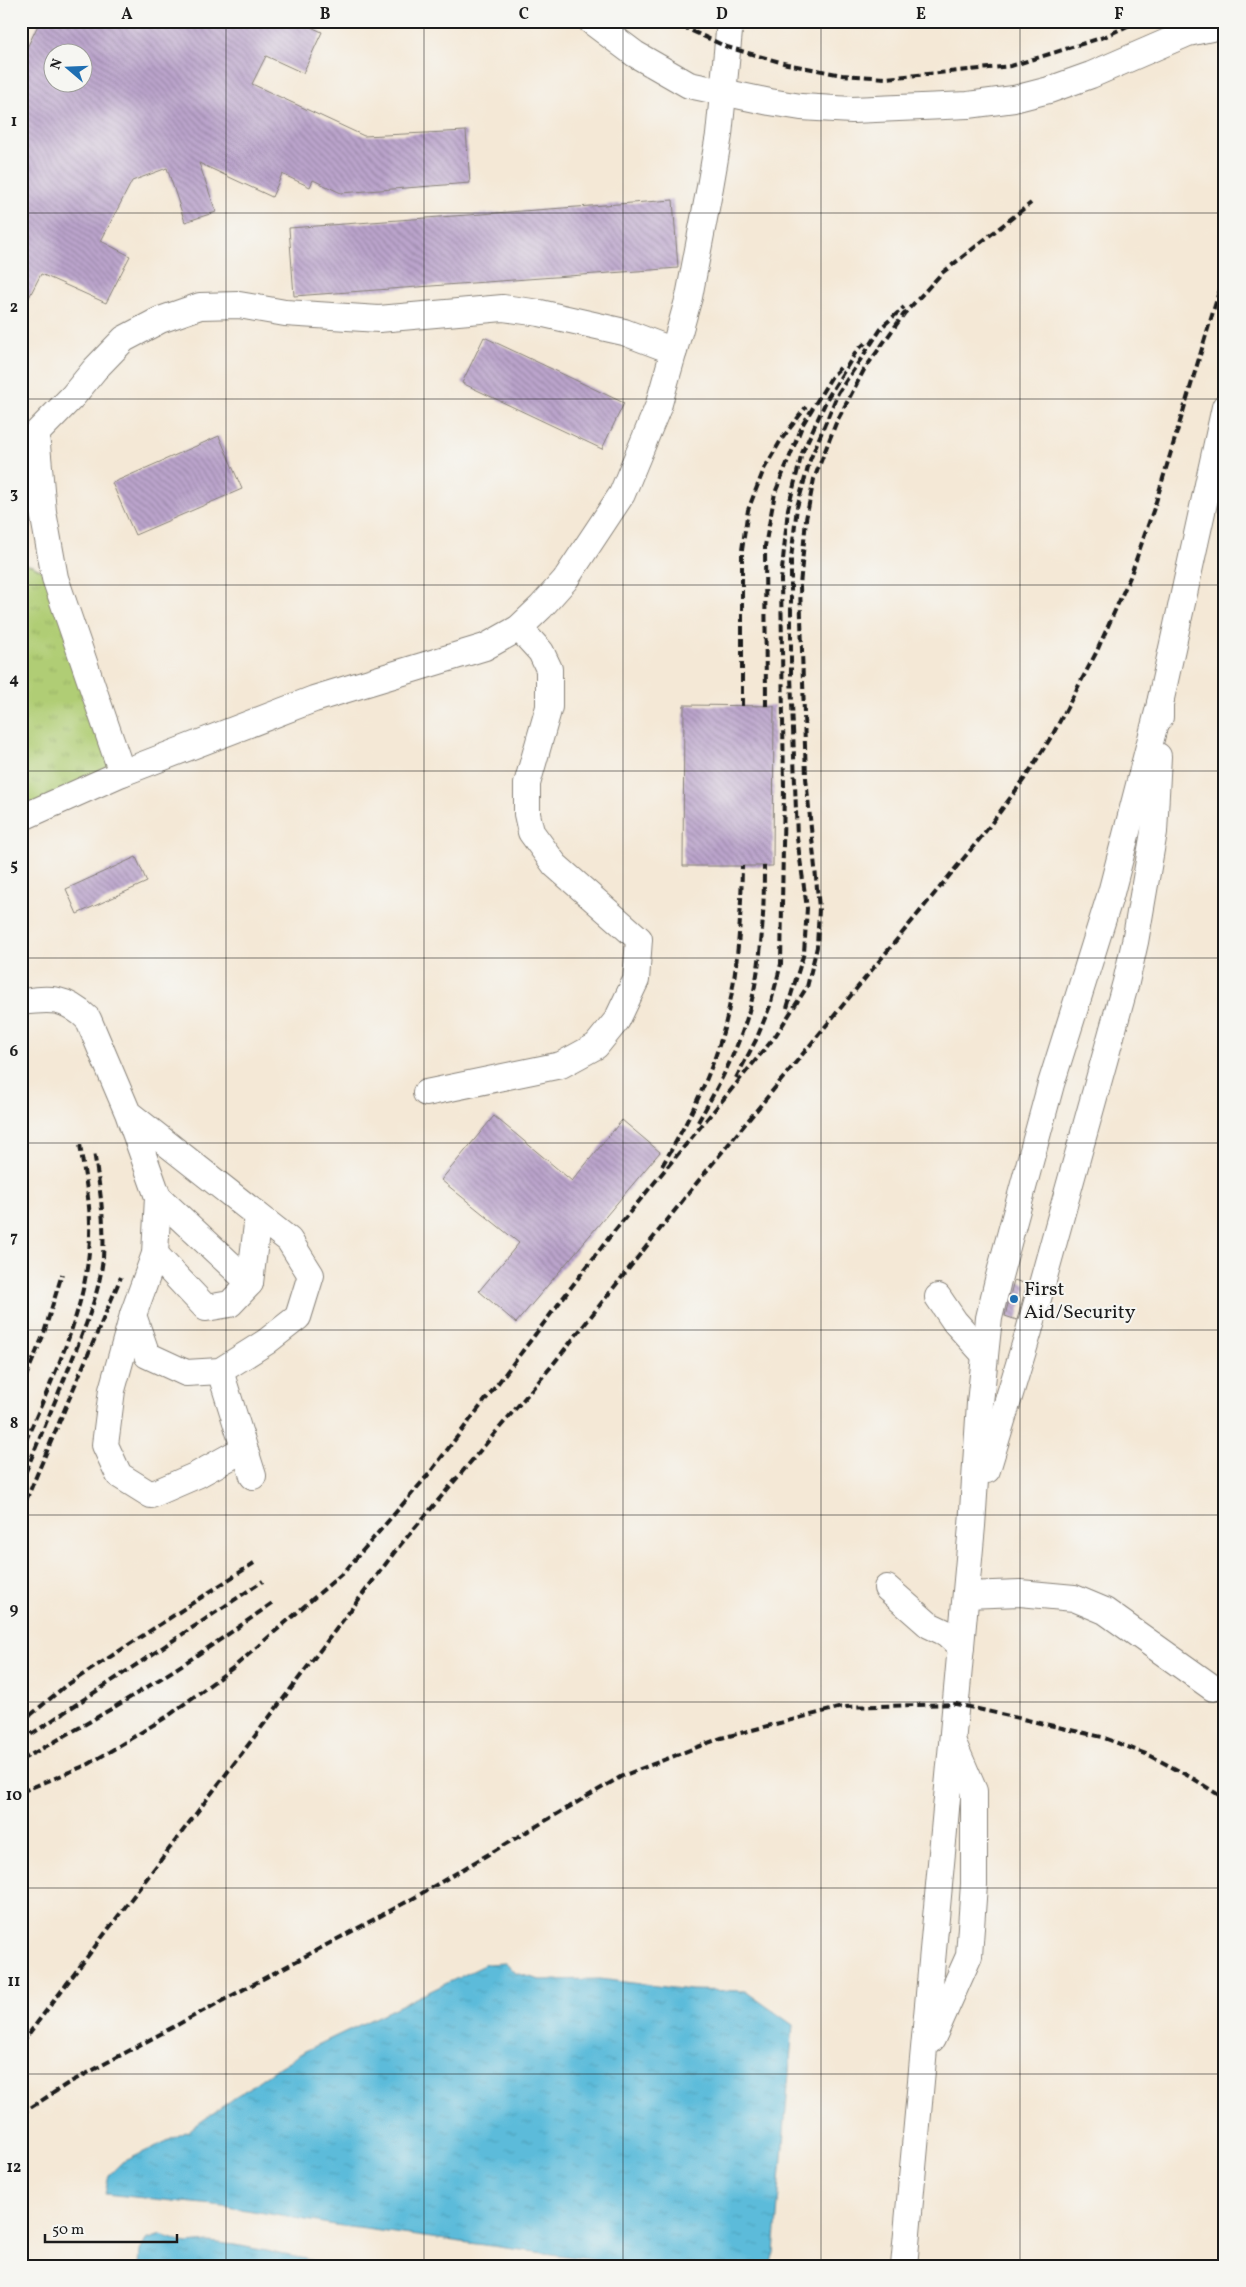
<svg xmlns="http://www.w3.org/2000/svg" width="1246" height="2287" viewBox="0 0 1246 2287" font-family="Vollkorn,serif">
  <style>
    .grass { fill: url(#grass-tufts); stroke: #667448 }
    .water { fill: url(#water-ripples); stroke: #3c6c7b }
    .building { fill: url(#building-back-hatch); fill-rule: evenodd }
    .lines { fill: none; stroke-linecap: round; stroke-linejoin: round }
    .minor-casing { stroke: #888279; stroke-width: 28 }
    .minor { stroke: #fff; stroke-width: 26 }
    .rail { stroke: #1c1c1c; stroke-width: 4; stroke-dasharray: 8 4; stroke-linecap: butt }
    .grid { fill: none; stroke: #1c1c1c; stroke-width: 1; stroke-opacity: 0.55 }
    .poi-dot { fill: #1f6fb2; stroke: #f6f6f2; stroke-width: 2 }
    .labels { text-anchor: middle; stroke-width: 4; stroke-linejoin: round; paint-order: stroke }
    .poi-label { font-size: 20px; fill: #1c1c1c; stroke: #f6f6f2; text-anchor: start }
    .neatline { fill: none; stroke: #1c1c1c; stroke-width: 2 }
    .grid-label { font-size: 16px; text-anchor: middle; font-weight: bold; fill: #1c1c1c }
  </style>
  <defs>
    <pattern id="grass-tufts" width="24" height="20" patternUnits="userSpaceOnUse" patternTransform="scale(1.25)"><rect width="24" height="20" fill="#b0cd75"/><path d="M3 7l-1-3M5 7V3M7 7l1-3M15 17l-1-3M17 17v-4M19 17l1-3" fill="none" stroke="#97af65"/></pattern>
    <pattern id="water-ripples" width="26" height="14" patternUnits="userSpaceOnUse" patternTransform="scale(1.25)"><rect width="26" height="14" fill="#5bbbda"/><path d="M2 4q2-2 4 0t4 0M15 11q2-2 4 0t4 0" fill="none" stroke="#4fa0ba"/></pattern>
    <pattern id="building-back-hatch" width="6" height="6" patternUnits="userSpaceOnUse" patternTransform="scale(1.25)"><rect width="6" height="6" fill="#bba4cc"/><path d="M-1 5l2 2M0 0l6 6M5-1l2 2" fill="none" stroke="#9785a5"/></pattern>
  </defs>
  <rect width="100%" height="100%" fill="#f6f6f2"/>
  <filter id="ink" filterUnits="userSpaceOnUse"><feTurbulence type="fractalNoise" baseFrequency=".02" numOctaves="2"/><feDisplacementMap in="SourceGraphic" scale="10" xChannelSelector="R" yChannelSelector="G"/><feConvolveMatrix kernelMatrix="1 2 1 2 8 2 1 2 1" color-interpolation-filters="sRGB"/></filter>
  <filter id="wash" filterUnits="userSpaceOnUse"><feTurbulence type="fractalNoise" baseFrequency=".0096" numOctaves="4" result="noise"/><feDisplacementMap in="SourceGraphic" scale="20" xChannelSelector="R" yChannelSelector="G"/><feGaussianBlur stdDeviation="1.12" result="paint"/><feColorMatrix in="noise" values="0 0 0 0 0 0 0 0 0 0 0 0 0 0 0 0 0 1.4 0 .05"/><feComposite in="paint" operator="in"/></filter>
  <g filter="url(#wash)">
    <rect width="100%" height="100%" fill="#f4e8d6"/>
    <!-- grass -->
    <path class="grass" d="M21,563L33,566L53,577L120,772L21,816Z"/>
    <!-- water -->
    <g class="water">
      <path d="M505,1963L516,1973L540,1980L600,1979L690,1990L745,1991L793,2025L774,2253L770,2265L640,2266L335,2225L223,2206L105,2194L109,2175L121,2163L188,2131L271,2072L305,2051L487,1964Z"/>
      <path d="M161,2235L187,2244L208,2242L236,2245L340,2266H139L140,2251L146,2240Z"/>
    </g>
    <g id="blocks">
      <!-- building -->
      <g class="building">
        <path d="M40,21H298L322,32L303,73L266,56L252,84L364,136L466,131L470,183L341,193L313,180L310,187L282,174L272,197L199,163L216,212L185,222L167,168L132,181L101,241L130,256L106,303L41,274L21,313V60ZM52,52H82V82H52Z"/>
        <path d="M673,200L678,268L294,296L289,228Z"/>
        <path d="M484,337L624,403L602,449L462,383Z"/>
        <path d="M219,436L242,489L135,535L112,483Z"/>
        <path d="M684,705L774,706L773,866H683Z"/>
        <path d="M136,857L147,882L77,914L66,889Z"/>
        <path d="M494,1116L572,1181L622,1120L660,1152L516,1323L479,1291L519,1243L441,1180Z"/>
        <path d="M1014,1280L1027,1284L1017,1320L1005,1316Z"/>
      </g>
    </g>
  </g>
  <g filter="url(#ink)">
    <use href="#blocks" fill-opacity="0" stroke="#888279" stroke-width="1"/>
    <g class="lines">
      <!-- minor casing -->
      <g class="minor-casing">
        <g id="minor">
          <path d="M591,21L635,54L689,85L770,102L801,107L852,110L968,105L1014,99L1049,90L1091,75L1188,33L1225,25"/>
          <path d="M36,434L43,512L55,578L122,773"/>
          <path d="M21,449L73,396L95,369L124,339L160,320L200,306L239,305L285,313L379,319L503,308L540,313L624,332L674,351"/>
          <path d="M1160,717V703L1225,407"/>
          <path d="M21,818L122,773L314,699L485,647L519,628L541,607L565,580L622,494L658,407L689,297L710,187L719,135L730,21"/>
          <path d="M21,1002C51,998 65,997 88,1019L128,1113L158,1197L155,1254L133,1315L147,1355L186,1373L220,1371L266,1342L298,1317L311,1275L289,1240L128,1113"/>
          <path d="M426,1093L561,1065L596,1046L617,1020L636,980L639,939L555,865L531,832L527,814V784L549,707V669L541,652L519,628"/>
          <path d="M158,1197L250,1283"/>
          <path d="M155,1254L206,1308L230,1304L250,1283L258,1216"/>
          <path d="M938,1297L955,1322L985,1355"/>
          <path d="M133,1315L112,1390L105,1445L119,1475L151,1495L197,1475L244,1449"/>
          <path d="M220,1371L253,1476"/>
          <path d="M987,1470L1029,1331L1126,982L1135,942L1154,832L1158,756"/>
          <path d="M887,1588L929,1625L946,1633L961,1647"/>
          <path d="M966,1595L1020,1593L1074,1598L1105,1611L1213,1688"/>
          <path d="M932,2039L969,1956L974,1884V1791L954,1745"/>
          <path d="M904,2266L972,1526L980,1403L989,1318L998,1280L1051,1084L1111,893L1161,700"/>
        </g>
      </g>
      <!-- minor -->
      <use href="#minor" class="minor"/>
      <!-- rail -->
      <g class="rail">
        <path d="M670,21L727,47L787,64L842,75L886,78L1011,66L1104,37L1138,21"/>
        <path d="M742,706V550L748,510L764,469L781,440L806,407"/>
        <path d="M766,706L765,546L775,493L803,424L832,376L843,365"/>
        <path d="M787,1008L804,953L807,908L797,838L791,675V559L797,507L810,460L838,393L883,326L904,307"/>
        <path d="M736,1078L756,1040L770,1006L781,964L784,788L781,580L788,509L802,453L828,397L856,352L866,342"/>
        <path d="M698,1122C718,1087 738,1050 749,1011C762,964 764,915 764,866"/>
        <path d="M662,1166C689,1120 713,1073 726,1021C738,971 741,918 742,866"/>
        <path d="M21,1388L43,1336L62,1274"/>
        <path d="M21,1452C50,1382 88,1312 90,1235C91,1204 84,1174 80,1144"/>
        <path d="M21,1483C37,1445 52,1408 68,1370C82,1334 99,1297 103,1258C105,1222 100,1187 94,1152"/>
        <path d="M21,1512L121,1277"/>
        <path d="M21,1723L64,1687L254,1563"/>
        <path d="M21,1741L263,1581"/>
        <path d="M21,1760C110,1712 194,1660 275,1601"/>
        <path d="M21,1792L89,1764L168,1716L234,1667L345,1571L428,1475L611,1235L774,1038L807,987L817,947L819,908L806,778L800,586L806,519L814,479L836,423L864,370L904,314L942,273L1031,203"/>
        <path d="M21,2044L397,1549L550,1368L695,1185L982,836L1025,778L1053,734L1096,653L1130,577L1155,505L1225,272"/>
        <path d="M21,2114L67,2084L412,1899L622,1776L721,1738L842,1707L956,1704L1102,1737L1151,1756L1194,1779L1225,1799"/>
      </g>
    </g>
  </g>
  <!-- grid -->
  <path class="grid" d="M226,21V2266M424,21V2266M623,21V2266M821,21V2266M1020,21V2266M21,213H1225M21,399H1225M21,585H1225M21,771H1225M21,958H1225M21,1143H1225M21,1330H1225M21,1515H1225M21,1702H1225M21,1888H1225M21,2074H1225"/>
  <!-- markers -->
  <circle class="poi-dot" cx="1014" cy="1299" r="5"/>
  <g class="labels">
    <!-- poi labels -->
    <g class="poi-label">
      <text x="1024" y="1295">First<tspan x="1024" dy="23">Aid/Security</tspan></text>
    </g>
  </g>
  <!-- margin -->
  <rect width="1246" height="2287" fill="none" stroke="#f6f6f2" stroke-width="55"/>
  <!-- north arrow -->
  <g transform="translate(68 68) rotate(289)"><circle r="24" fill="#f6f6f2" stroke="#9f9f9c"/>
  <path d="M0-4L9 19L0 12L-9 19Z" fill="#1f6fb2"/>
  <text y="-8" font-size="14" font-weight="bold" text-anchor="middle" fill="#1c1c1c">N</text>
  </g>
  <!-- scale -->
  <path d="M45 2234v8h132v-8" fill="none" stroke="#1c1c1c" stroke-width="2.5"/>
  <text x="52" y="2234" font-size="15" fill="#1c1c1c" stroke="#f6f6f2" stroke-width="4" paint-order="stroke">50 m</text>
  <rect x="28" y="28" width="1190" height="2232" class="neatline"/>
  <g class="grid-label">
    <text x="127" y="19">A</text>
    <text x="325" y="19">B</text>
    <text x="524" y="19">C</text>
    <text x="722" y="19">D</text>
    <text x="921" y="19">E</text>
    <text x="1119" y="19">F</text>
    <text x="14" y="126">1</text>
    <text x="14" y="312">2</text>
    <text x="14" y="498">3</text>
    <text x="14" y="684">4</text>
    <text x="14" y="870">5</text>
    <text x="14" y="1056">6</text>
    <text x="14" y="1242">7</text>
    <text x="14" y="1428">8</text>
    <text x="14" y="1614">9</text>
    <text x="14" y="1800">10</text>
    <text x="14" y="1986">11</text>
    <text x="14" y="2172">12</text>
  </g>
</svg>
